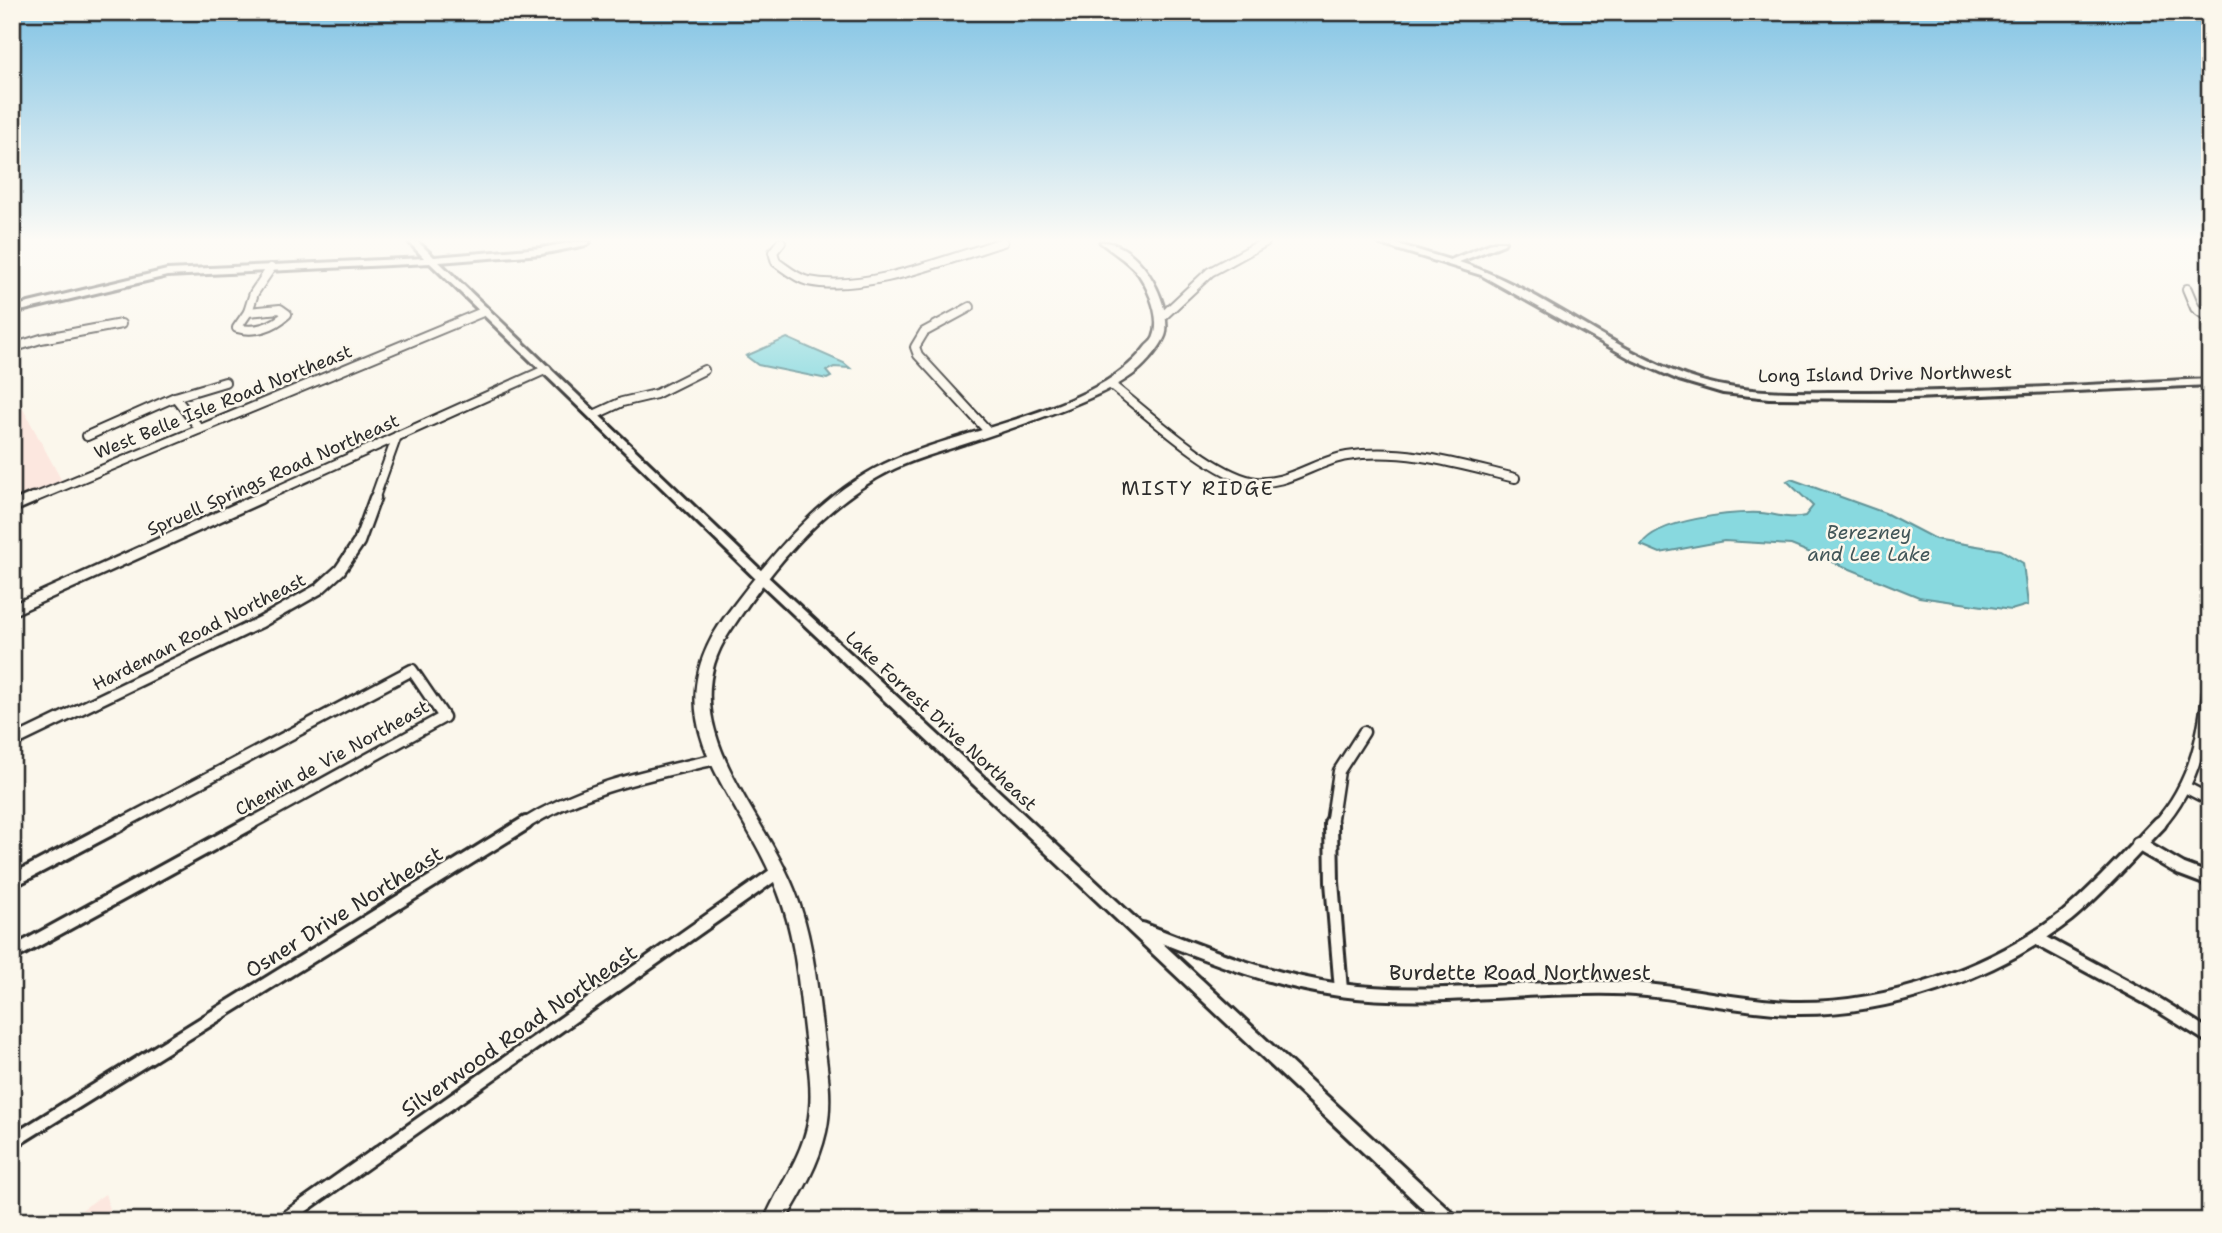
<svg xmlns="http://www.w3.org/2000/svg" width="2222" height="1233" viewBox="0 0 2222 1233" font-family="'Shantell Sans',sans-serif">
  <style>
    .built { fill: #fce7df }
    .water { fill: #88d9df; stroke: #639397; stroke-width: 2 }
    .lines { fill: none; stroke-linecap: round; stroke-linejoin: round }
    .minor-far2-casing { stroke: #2b2b2b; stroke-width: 12 }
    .minor-far1-casing { stroke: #2b2b2b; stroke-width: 15 }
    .minor-casing { stroke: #2b2b2b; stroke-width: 18 }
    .tertiary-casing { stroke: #2b2b2b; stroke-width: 6 }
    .secondary-casing { stroke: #2b2b2b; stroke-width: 5 }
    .minor-far2 { stroke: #fbf7ec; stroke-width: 8 }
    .minor-far1 { stroke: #fbf7ec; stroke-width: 10 }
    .minor { stroke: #fbf7ec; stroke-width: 12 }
    .tertiary { fill: #fbf7ec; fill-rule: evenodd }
    .secondary { fill: #fbf7ec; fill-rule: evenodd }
    .labels { text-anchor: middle; stroke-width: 5; stroke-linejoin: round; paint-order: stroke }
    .street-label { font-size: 18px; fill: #2b2b2b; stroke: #fbf7ec }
    .neighbourhood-label { font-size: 19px; letter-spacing: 2px; fill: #2b2b2b; stroke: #fbf7ec }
    .water-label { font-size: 19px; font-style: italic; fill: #425658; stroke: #fbf7ec }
    .near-street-label { font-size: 21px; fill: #2b2b2b; stroke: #fbf7ec }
  </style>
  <rect width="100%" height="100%" fill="#fbf7ec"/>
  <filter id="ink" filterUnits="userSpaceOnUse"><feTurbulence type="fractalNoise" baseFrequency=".0143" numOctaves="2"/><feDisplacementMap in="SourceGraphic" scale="14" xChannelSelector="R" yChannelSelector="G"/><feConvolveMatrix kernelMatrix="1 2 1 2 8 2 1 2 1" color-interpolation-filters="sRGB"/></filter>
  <g filter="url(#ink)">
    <!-- built -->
    <g class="built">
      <path d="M12,381L15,394L63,483L12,504Z"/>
      <path d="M105,1194L114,1221H65Z"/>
    </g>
    <!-- water -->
    <g class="water">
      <path d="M787,338L844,363L850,368L834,367L826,371L831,377L827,379L758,365L746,356Z"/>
      <path d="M1791,479L1885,513L1935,539L2001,550L2023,563L2028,605L2011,610L1919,597L1791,545L1724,541L1660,553L1641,545C1657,519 1733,512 1761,513C1776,514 1790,520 1805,516L1813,506L1787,481Z"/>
    </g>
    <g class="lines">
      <!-- minor-far2 casing -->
      <g class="minor-far2-casing">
        <g id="minor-far2">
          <path d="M781,242L773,252L776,262C786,269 796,278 808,281C866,293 947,259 1003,242"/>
          <path d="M2187,289L2195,308L2210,319"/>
          <path d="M970,307L924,332L915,347L918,355L988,431"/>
          <path d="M280,309L287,314C273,327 255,333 237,328L248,312Z"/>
          <path d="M248,312L254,293L271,268"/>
          <path d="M1164,315L1210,272L1265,242"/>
          <path d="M12,348L41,339L121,324"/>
          <path d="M1111,385C1146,412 1209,472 1251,481C1284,488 1315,461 1347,456C1404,447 1461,465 1515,478"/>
          <path d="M175,397L200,429"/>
          <path d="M594,415L622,402L656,394L704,370"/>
          <path d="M87,436L175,397L225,382"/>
          <path d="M29,500L485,311"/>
          <path d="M256,500L547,369"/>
          <path d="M374,500L397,436"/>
        </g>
      </g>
      <!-- minor-far1 casing -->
      <g class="minor-far1-casing">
        <g id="minor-far1">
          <path d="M12,507L33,498"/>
          <path d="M12,610L260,498"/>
          <path d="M12,742L261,622L319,589L340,570L359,542L375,498"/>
          <path d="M2185,787L2210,800"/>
          <path d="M119,825L412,670L444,717L248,825"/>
          <path d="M523,825C583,787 648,775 716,759"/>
          <path d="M1331,825L1339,771L1364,732"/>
          <path d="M2158,825C2197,782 2205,730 2210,675"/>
        </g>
      </g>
      <!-- minor casing -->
      <g class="minor-casing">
        <g id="minor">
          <path d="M1331,823L1332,882L1341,990"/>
          <path d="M2138,844L2181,869L2210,880"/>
          <path d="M12,881L122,823"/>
          <path d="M1142,929C1206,954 1271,981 1340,990C1430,1002 1522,986 1613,988C1673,989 1732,1006 1792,1008C1887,1010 1992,974 2067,916C2099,890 2131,853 2160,823"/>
          <path d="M2036,938L2151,1000L2210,1037"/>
          <path d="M12,954L251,823"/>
          <path d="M12,1142L526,823"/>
          <path d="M282,1221L779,871"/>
        </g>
      </g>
      <!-- tertiary casing -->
      <g class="tertiary-casing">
        <g id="tertiary">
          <path d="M409,242H418L434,257L541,248L574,242H590L586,245L541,254L439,262L766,575L1455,1215L1458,1221H1436L758,581L430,263L167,276L12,313V307L167,270L424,258Z"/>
          <path d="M1379,242H1391L1450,260L1494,242H1505L1504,244L1459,262C1538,287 1607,347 1686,376C1738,395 1794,392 1849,392C1969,393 2090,384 2210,379V385L1891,399L1769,398L1723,393L1679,380L1633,360L1481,275L1380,244Z"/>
        </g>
      </g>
      <!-- secondary casing -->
      <g class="secondary-casing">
        <path id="secondary" d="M1100,242C1137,240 1170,298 1166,332C1165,341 1152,357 1145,364C1131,379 1108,390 1090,398C1052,415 1013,428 974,441C947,450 919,457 894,469C825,502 770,570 729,633C670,722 762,809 794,889C813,936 817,986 823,1035C827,1068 833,1100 826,1132C819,1164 802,1193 785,1221H764C780,1182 807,1152 810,1108C812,1085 808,1061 805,1038C799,988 796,938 778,892C742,794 646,723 727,614C770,557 818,496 884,464C957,429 1098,412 1146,346C1149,343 1153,340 1154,336C1161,318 1149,290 1139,275C1128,261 1113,253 1100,242Z"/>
      </g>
      <!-- minor-far2 -->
      <use href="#minor-far2" class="minor-far2"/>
      <!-- minor-far1 -->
      <use href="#minor-far1" class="minor-far1"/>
      <!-- minor -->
      <use href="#minor" class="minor"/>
      <!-- tertiary -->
      <use href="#tertiary" class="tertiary"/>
      <!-- secondary -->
      <use href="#secondary" class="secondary"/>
    </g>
  </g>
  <!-- sky -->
  <linearGradient id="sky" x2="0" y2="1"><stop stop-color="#81c3e4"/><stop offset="0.58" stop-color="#fdfbf6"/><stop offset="1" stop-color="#fdfbf6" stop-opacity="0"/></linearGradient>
  <rect width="2222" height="414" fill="url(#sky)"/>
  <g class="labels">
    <!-- street labels -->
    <g class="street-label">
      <text transform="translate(1885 374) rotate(-1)" y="6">Long Island Drive Northwest</text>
      <text transform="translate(223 402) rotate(-22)" y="6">West Belle Isle Road Northeast</text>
      <text transform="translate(273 475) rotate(-24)" y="6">Spruell Springs Road Northeast</text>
      <text transform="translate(199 632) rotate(-27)" y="6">Hardeman Road Northeast</text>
      <text transform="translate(941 721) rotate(43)" y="6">Lake Forrest Drive Northeast</text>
      <text transform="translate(332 758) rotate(-29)" y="6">Chemin de Vie Northeast</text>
    </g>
    <!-- neighbourhood labels -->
    <g class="neighbourhood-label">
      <text x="1198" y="495">MISTY RIDGE</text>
    </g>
    <!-- water labels -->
    <g class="water-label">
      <text x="1869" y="539">Berezney<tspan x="1869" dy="22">and Lee Lake</tspan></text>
    </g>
    <!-- near-street labels -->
    <g class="near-street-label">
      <text transform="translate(344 912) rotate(-32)" y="7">Osner Drive Northeast</text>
      <text x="1520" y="980">Burdette Road Northwest</text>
      <text transform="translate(519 1031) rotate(-35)" y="7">Silverwood Road Northeast</text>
    </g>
  </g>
  <!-- margin -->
  <rect width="2222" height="1233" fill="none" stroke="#fbf7ec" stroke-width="42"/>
  <rect x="21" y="21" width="2180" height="1191" fill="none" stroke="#2b2b2b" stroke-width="2.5" filter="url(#ink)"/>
</svg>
